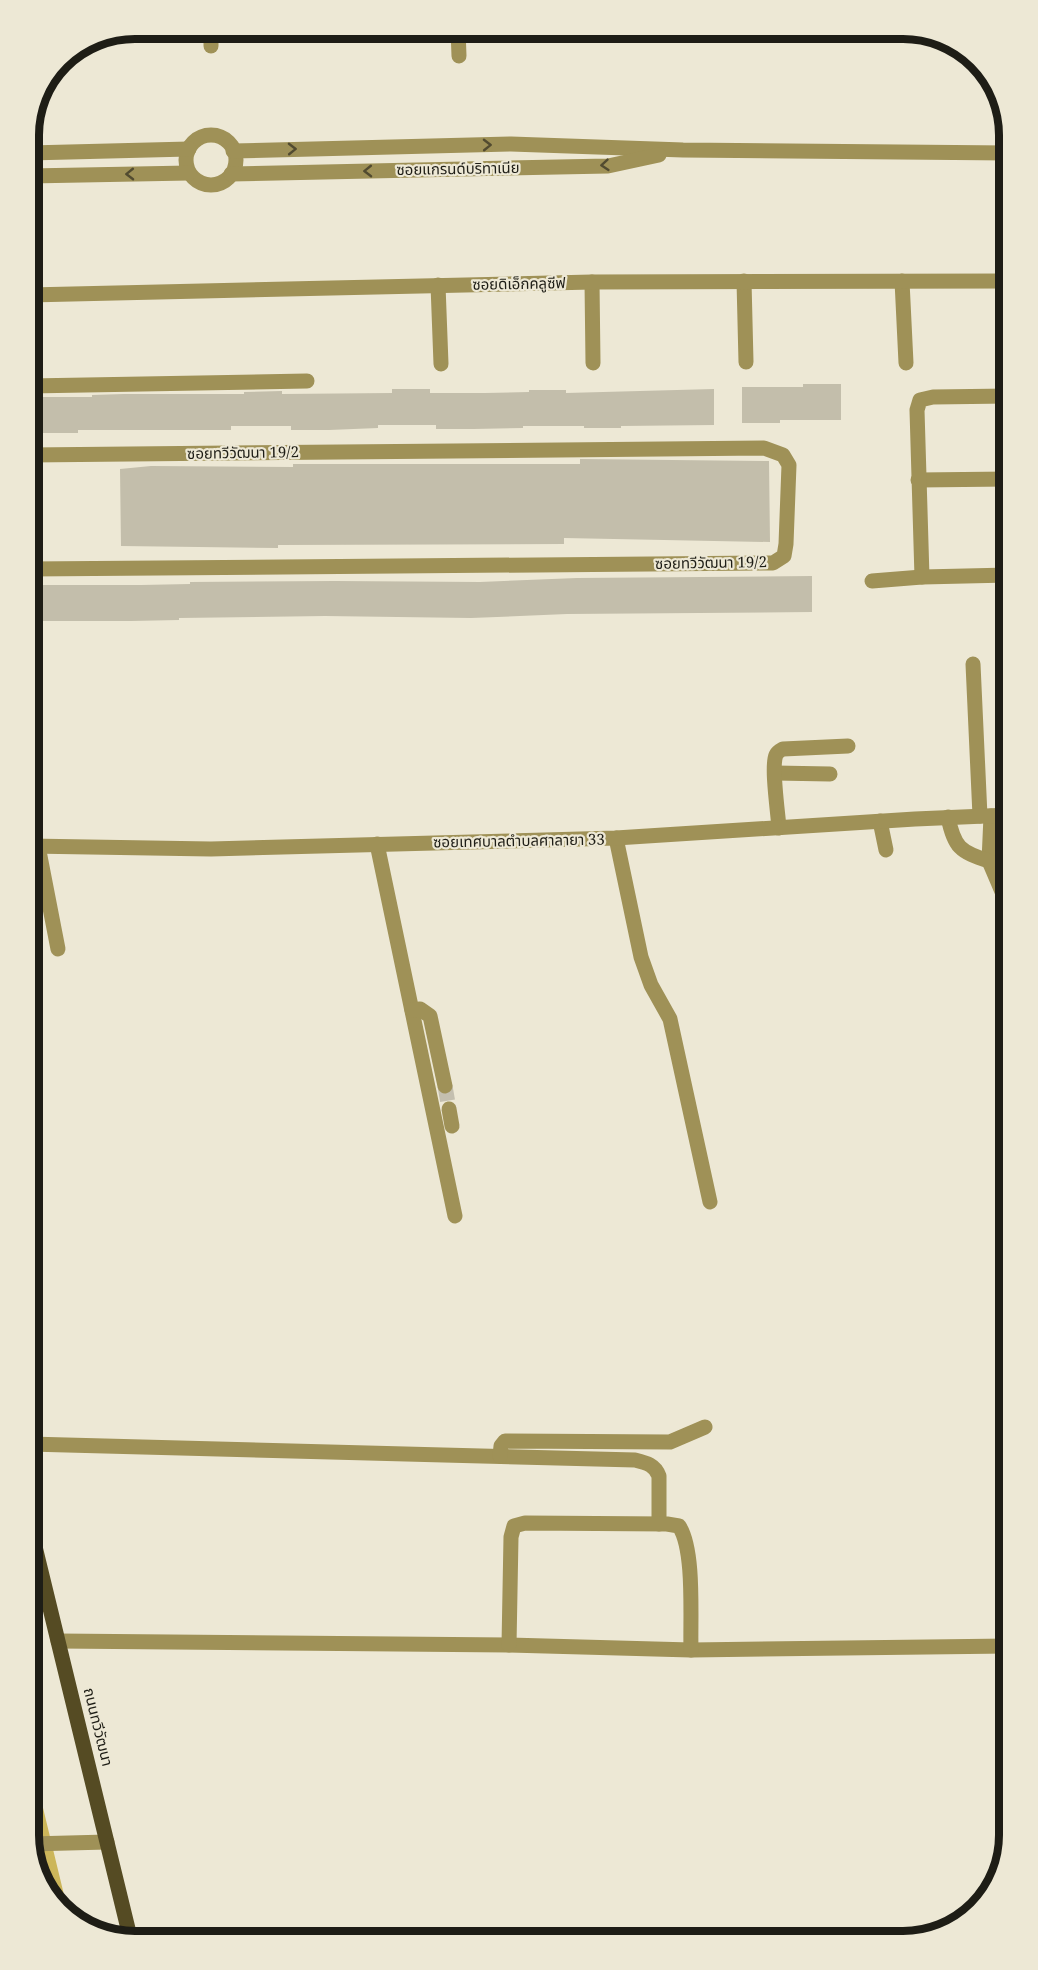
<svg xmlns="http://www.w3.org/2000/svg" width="1038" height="1970" viewBox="0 0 1038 1970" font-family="'Noto Serif','Noto Sans Thai',serif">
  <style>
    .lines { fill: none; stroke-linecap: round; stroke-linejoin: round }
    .canal { stroke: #ccb65a; stroke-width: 16 }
    .building { fill: #c3beab }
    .minor-tunnel { stroke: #c4bfaf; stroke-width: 15; stroke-dasharray: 15 8; stroke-linecap: butt }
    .minor { stroke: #9f9157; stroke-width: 15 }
    .major { stroke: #554b23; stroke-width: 15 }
    .oneway { stroke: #524b30 }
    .labels { text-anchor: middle; stroke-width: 4.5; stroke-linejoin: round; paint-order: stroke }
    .street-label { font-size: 15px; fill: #1e1d16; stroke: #ede8d5 }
    .rim { fill: none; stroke: #1e1d16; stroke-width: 8 }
  </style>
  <rect width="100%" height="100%" fill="#ede8d5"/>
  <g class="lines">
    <!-- canal -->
    <path class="canal" d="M29,1784L57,1900"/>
  </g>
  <!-- building -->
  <g class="building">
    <path d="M803,384H841V420H780V423H742V387H803Z"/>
    <path d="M392,389H430V393H485L529,392V390H566V393L714,389V425L621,426V428H584V426H523V428L473,429H436V425H378V428L329,430H291V426H231V430H78V433H41L40,397H92V395L124,394H244V392L282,391V394L392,393Z"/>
    <path d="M580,459L769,461L770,542L564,538V544L278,545V548L121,546L120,469L151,466L293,467V464H580Z"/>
    <path d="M812,576V612L567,614L471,618L325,616L179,618V620L131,621H29V586L44,585H141L190,584V582L335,581L480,582L577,578Z"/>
  </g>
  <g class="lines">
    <!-- minor-tunnel -->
    <path class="minor-tunnel" d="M445,1086L449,1109"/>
    <!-- minor -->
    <g class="minor">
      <path d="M458,29L459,56"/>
      <path d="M211,46V29"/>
      <circle cx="211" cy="160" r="25"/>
      <path d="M233,151L511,144L683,150L1009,153"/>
      <path d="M29,153L189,149"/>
      <path d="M231,174L608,166L659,155"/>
      <path d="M29,176L189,173"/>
      <path d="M744,281L746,362"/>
      <path d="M902,281L906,363"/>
      <path d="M592,282L593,363"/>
      <path d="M438,285L441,364"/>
      <path d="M29,295L592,282L1009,281"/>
      <path d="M29,386L307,381"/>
      <path d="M918,480L1009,479"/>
      <path d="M29,569L773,563L784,556L786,544L789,465L783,455L764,448L29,455"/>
      <path d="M922,577L917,410L920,400L933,397L1009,396"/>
      <path d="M872,581L922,577L1009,575"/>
      <path d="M973,664L980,816"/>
      <path d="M775,773L830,774"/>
      <path d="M991,816L989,861L1009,908"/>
      <path d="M948,817C954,847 960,852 989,861"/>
      <path d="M880,821L886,850"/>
      <path d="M779,828C778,813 771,766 776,755C778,751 779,751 783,749L848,746"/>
      <path d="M616,838L641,957L651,985L670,1019L710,1202"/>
      <path d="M377,844L455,1216"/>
      <path d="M29,846L211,849L616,838L915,819L1009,815"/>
      <path d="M38,846L58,949"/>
      <path d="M412,1010L420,1009L430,1016L445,1086"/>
      <path d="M449,1109L452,1126"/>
      <path d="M29,1444L635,1460C647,1463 655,1465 659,1476V1524"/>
      <path d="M500,1456L501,1446L505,1441L670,1442L705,1427"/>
      <path d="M58,1641L509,1645L691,1650L1009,1646"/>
      <path d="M509,1645L511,1537L514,1526L525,1523L667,1524L679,1526C695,1550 690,1619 691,1650"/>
      <path d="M30,1844L107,1842"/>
    </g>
    <!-- major -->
    <path class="major" d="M29,1522L131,1941"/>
  </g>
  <!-- one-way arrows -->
  <defs><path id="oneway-chevron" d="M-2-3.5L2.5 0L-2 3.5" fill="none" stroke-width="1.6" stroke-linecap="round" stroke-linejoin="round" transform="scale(1.5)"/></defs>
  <g class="oneway">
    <use href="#oneway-chevron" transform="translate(487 145) rotate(-1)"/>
    <use href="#oneway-chevron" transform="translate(292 149) rotate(-1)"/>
    <use href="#oneway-chevron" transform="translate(605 165) rotate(175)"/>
    <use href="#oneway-chevron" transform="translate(368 171) rotate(179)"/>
    <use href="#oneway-chevron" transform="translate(130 174) rotate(179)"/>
  </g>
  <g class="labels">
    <!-- street labels -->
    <g class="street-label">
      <text transform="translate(458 169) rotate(-1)" y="5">ซอยแกรนด์บริทาเนีย</text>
      <text transform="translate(519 284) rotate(-1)" y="5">ซอยดิเอ็กคลูซีฟ</text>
      <text transform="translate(243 453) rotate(-1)" y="5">ซอยทวีวัฒนา 19/2</text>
      <text transform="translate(711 563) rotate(-1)" y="5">ซอยทวีวัฒนา 19/2</text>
      <text transform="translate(519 841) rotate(-1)" y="5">ซอยเทศบาลตำบลศาลายา 33</text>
      <text transform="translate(98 1727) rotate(76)" y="5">ถนนทวีวัฒนา</text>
    </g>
  </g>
  <!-- crop -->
  <path d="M0 0H1038V1970H0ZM135 39H903A96 96 0 0 1 999 135V1835A96 96 0 0 1 903 1931H135A96 96 0 0 1 39 1835V135A96 96 0 0 1 135 39Z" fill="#ede8d5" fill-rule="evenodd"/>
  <path class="rim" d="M135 39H903A96 96 0 0 1 999 135V1835A96 96 0 0 1 903 1931H135A96 96 0 0 1 39 1835V135A96 96 0 0 1 135 39Z"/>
</svg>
